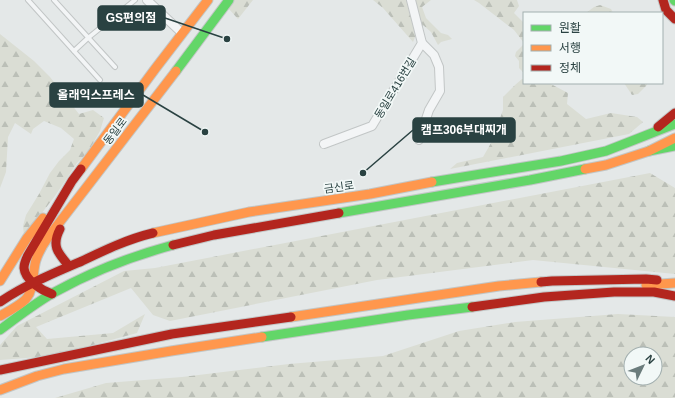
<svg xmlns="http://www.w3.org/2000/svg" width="675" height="398" viewBox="0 0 675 398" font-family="Arial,'Noto Sans KR',sans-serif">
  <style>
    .forest { fill: url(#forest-firs); fill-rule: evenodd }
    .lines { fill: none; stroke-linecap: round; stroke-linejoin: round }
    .lane-casing { stroke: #c2c6c6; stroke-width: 6 }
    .street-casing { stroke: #c2c6c6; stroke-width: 10 }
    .fast-casing { stroke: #c2c6c6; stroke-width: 11 }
    .slow-casing { stroke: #c2c6c6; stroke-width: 11 }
    .jam-casing { stroke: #c2c6c6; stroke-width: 11 }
    .lane { stroke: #f3f5f6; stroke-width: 4 }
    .street { stroke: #f3f5f6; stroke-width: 8 }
    .fast { stroke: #63d668; stroke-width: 9 }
    .slow { stroke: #ff974d; stroke-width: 9 }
    .jam { stroke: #b3261e; stroke-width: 9 }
    .labels { text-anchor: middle; stroke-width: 3.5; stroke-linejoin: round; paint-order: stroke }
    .street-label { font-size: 11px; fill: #2a4242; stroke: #f2f8f7 }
    .leader { fill: none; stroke: #2a4242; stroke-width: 1.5 }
    .callout-dot { fill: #2a4242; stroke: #f2f8f7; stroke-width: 1.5 }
    .callout { fill: #2a4242; stroke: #2a4242; stroke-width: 1.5 }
    .callout-label { font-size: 12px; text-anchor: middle; font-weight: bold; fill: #fff }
  </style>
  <defs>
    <pattern id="forest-firs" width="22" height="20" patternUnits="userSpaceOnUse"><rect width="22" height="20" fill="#daddd4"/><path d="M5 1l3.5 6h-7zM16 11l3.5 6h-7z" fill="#bbbfb7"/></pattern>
  </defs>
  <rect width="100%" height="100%" fill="#e4e8e8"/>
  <!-- forest -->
  <g class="forest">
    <path d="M234,0H253L238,19L228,8Z"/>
    <path d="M373,0H431L422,7L426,18L441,33L448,35L452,39L441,42L438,45L431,32L423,25L416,35L413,42L383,8Z"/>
    <path d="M474,0H517L519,6L514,13L524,23V43L514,30L479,3Z"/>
    <path d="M600,5L611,9L613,13H586L594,7Z"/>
    <path d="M0,34L34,61L50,77L79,114L93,110L104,118L100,131L88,152L77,163L55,196L24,236L23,226L26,215L39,194L50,173L59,161L70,150L74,139L61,128L44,121L33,129L31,134L15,123L8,137L6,172L0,188Z"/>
    <path d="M524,44V73L519,68V61L515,56L516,52Z"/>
    <path d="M522,79H524V83H549L568,93L567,104L586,119L611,113L637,117L643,122L629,134L450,169L457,163L483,157L491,143L503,110V97L515,85Z"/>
    <path d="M624,83H647V85L638,94L632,95Z"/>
    <path d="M650,173L675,188V274L533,260L377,280L170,321L153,315L131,288L36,327L47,339L113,333L145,314L137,333L52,356L0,360V345L17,326L124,271L155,268Z"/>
    <path d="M618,314L675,317V398H55L106,383L182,377L289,364L383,356L459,331L515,322ZM631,354H655V378H631Z"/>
  </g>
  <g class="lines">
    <!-- lane casing -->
    <g class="lane-casing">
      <g id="lane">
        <path d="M28,0L100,80"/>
        <path d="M54,0L115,67"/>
        <path d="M74,51L88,38L135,0"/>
      </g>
    </g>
    <!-- street casing -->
    <g class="street-casing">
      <g id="street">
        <path d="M147,0L182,33"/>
        <path d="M419,140L429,110L440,91L439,67L434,55L422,43"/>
        <path d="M324,144L372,126L422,43L411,0"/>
      </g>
    </g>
    <!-- fast casing -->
    <g class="fast-casing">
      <g id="fast">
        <path d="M674,0L675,1"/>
        <path d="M176,71L229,0"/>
        <path d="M649,151L675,146"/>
        <path d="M432,182L561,161L606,151L675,124"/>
        <path d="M339,213L530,180L585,169"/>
        <path d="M0,330C17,317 34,304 53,293C91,272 132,256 173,245"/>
        <path d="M262,337L408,315L472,307"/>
      </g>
    </g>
    <!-- slow casing -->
    <g class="slow-casing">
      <g id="slow">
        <path d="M81,169L155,69L208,0"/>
        <path d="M585,169L606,165L649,151L675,138"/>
        <path d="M153,233L249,212L370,194L432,182"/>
        <path d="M0,281L27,238L43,218"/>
        <path d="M646,285L675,283"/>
        <path d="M0,316C9,311 19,306 26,299C35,288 32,273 36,260C39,251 44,243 49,236L176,71"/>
        <path d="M291,317L499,286L541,282"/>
        <path d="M0,390L37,376L64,369L171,351L262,337"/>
      </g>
    </g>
    <!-- jam casing -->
    <g class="jam-casing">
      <g id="jam">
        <path d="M663,0L666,10L675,19"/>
        <path d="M658,127L675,113"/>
        <path d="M60,229C51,246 58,253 69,266"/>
        <path d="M173,245L214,235L339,213"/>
        <path d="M541,282L552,281L646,279L657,280"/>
        <path d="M52,294C41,290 25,280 24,268C24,263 26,259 28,255L72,181L81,169"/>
        <path d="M0,302C25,285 54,273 82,261C105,250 128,239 153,233"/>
        <path d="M472,307L544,297L614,292H654L675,296"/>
        <path d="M0,370L172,334L291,317"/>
      </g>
    </g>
    <!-- lane -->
    <use href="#lane" class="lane"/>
    <!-- street -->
    <use href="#street" class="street"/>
    <!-- fast -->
    <use href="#fast" class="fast"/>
    <!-- slow -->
    <use href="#slow" class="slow"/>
    <!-- jam -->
    <use href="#jam" class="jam"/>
  </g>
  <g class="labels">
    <!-- street labels -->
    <g class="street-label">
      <text transform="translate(395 88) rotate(-59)" y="4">동일로416번길</text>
      <text transform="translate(115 131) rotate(-53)" y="4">동일로</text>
      <text transform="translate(339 187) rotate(-8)" y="4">금신로</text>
    </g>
  </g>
  <!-- callouts -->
  <path class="leader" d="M227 39L165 18M205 132L143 95M363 173L413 130"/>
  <g class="callout-dot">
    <circle cx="227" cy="39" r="4"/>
    <circle cx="205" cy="132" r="4"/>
    <circle cx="363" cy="173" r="4"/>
  </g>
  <g class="callout">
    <rect x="98" y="6" width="67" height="24" rx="4"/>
    <rect x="50" y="83" width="93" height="24" rx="4"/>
    <rect x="413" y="118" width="102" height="24" rx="4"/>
  </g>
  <g class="callout-label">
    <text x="131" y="22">GS편의점</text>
    <text x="96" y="99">올래익스프레스</text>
    <text x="464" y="134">캠프306부대찌개</text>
  </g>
  <!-- legend -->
  <rect x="523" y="12" width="140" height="72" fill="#f2f8f7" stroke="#a2afaf"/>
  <rect x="531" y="25" width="20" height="6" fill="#63d668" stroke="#a2afaf"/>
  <text x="559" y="32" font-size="12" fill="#2a4242">원활</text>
  <rect x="531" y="45" width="20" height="6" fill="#ff974d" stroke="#a2afaf"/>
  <text x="559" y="52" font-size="12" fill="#2a4242">서행</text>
  <rect x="531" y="65" width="20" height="6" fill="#b3261e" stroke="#a2afaf"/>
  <text x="559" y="72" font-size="12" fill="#2a4242">정체</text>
  <!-- north arrow -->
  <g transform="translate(643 366) rotate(47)"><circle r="19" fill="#f2f8f7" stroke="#a2afaf"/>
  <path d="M0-3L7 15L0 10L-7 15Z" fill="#6b7c7c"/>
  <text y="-6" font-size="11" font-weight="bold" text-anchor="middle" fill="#2a4242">N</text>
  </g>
</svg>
